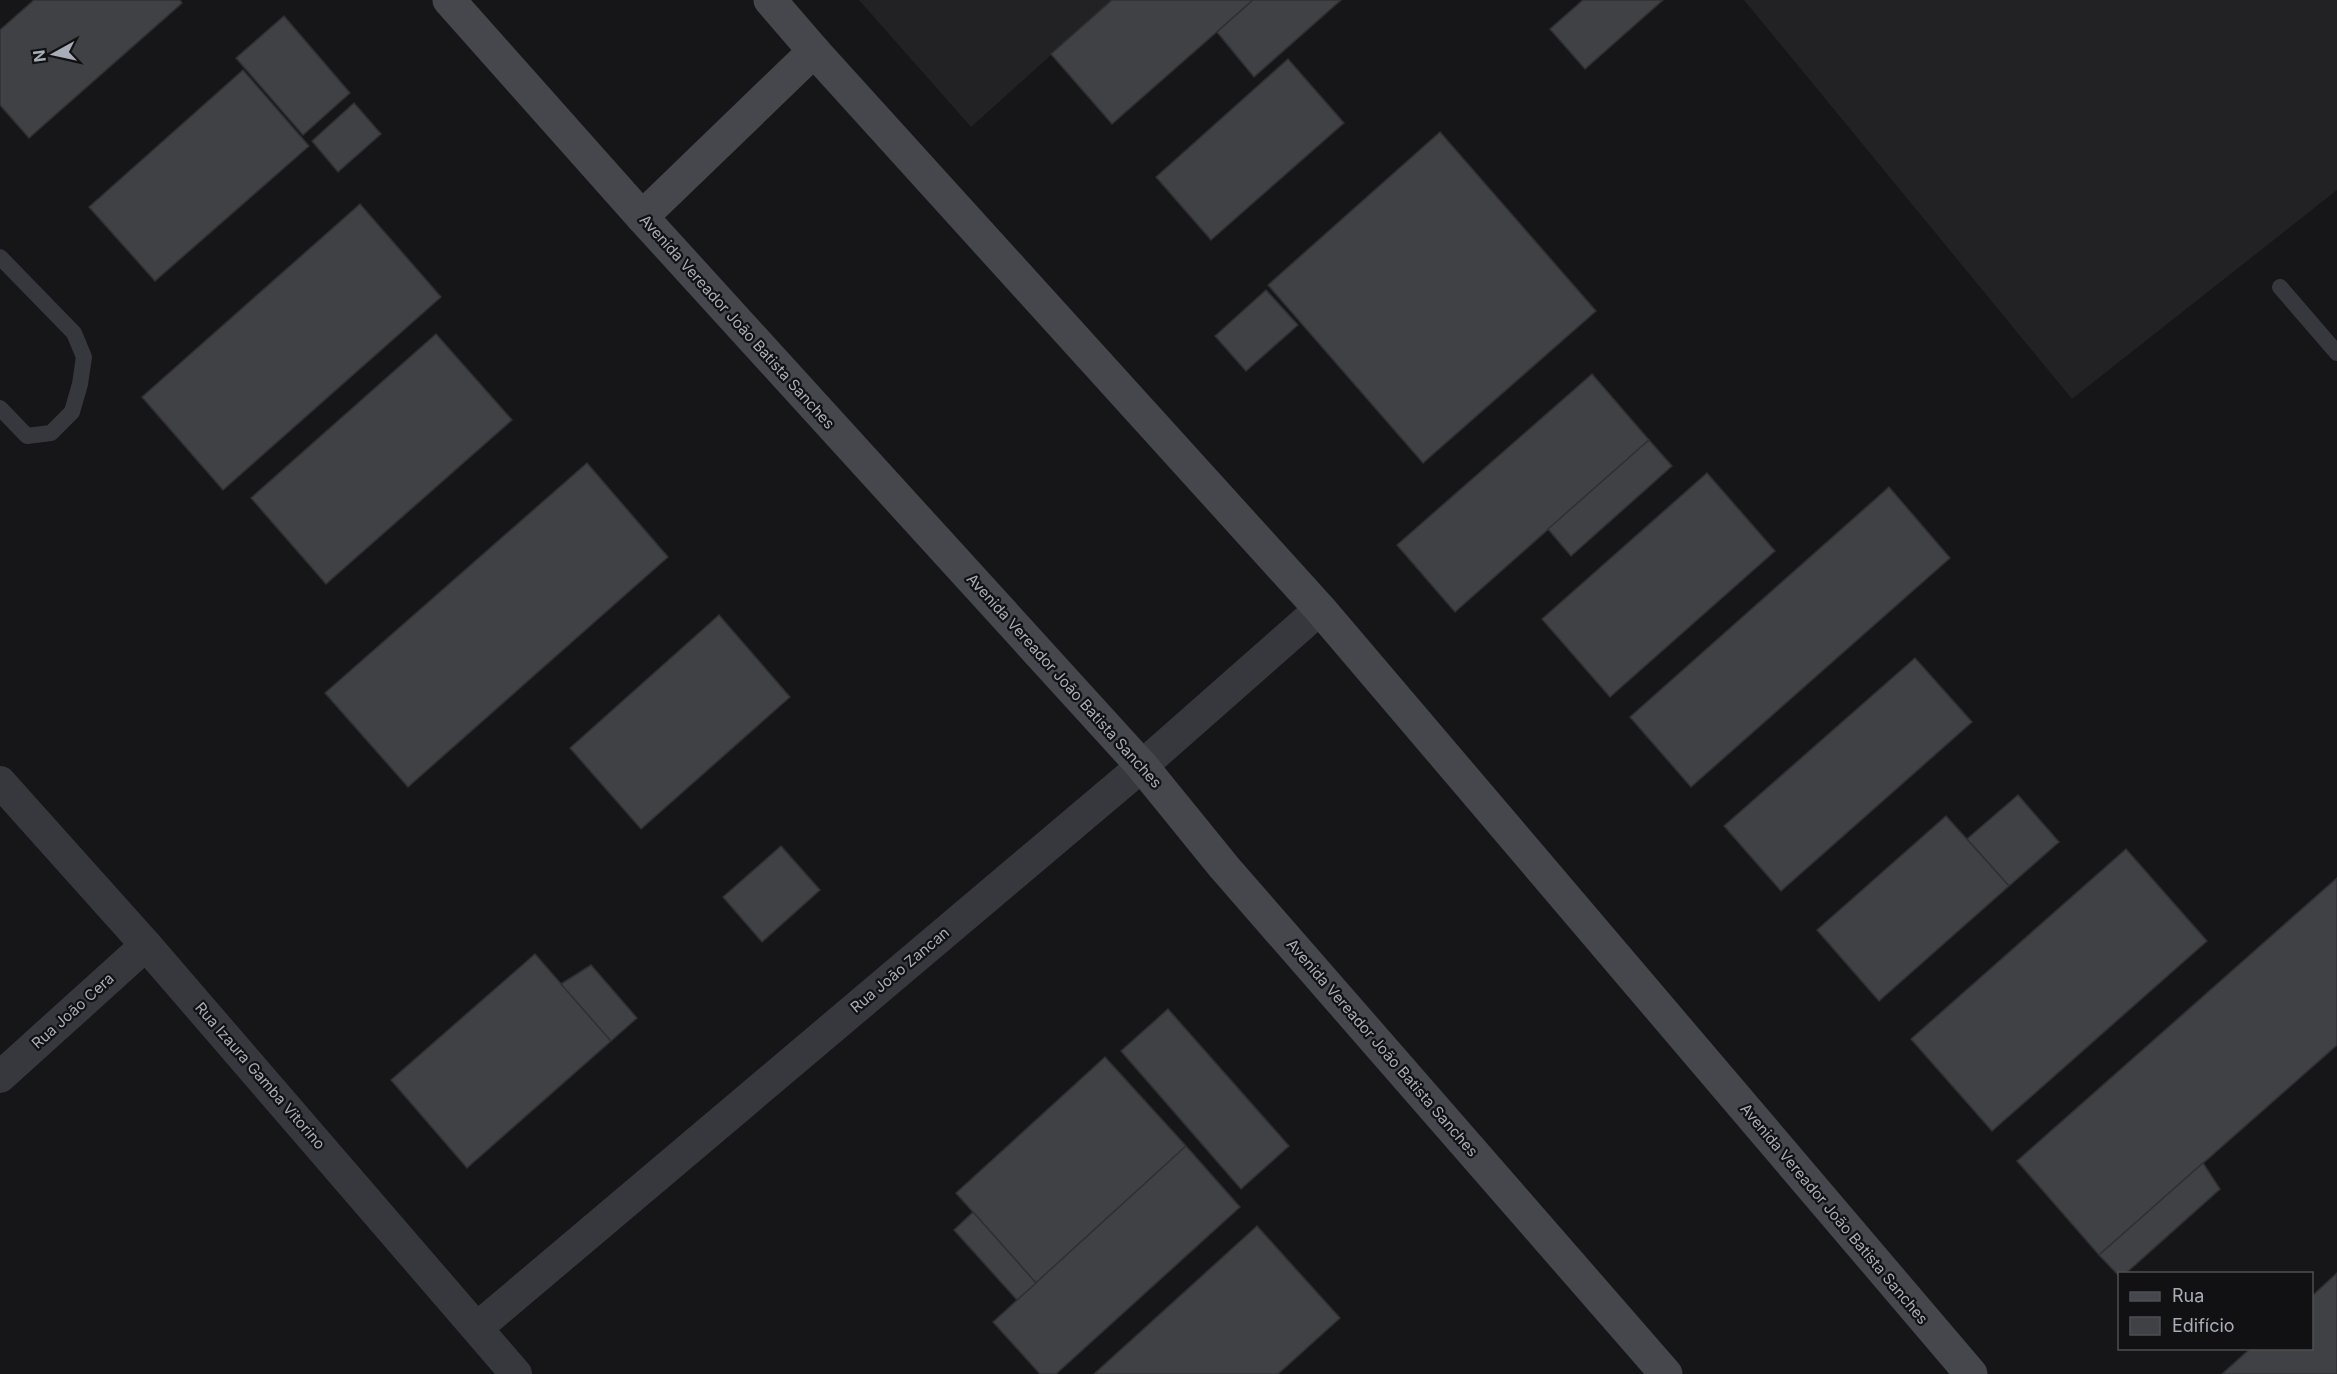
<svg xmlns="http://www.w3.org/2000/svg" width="2337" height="1374" viewBox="0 0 2337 1374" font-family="Inter,sans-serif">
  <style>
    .built { fill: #222225 }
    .building { fill: #404145; stroke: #303034; stroke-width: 1.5 }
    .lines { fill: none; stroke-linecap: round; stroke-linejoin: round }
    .lane { stroke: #37383d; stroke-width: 16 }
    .street { stroke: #37383d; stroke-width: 32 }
    .secondary { stroke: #45474d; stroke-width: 33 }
    .labels { text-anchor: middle; stroke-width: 4.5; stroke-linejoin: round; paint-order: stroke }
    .street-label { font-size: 15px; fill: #a8adb8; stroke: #111113 }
  </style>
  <rect width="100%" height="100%" fill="#161618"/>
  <!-- built -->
  <g class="built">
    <path d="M859,0H1112L971,127Z"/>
    <path d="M1744,0H2337V190L2072,399Z"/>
  </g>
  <!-- building -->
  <g class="building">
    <path d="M34,0H180L182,3L29,138L0,105V30Z"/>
    <path d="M1112,0H1253L1112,124L1051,54Z"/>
    <path d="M1253,0H1341L1254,77L1217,32Z"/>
    <path d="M1583,0H1663L1585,69L1550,29Z"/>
    <path d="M284,16L350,93L303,135L236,58Z"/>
    <path d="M1288,59L1344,123L1211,240L1156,177Z"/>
    <path d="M243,70L309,146L155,281L89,207Z"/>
    <path d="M354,103L381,134L338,172L312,141Z"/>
    <path d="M1440,132L1596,311L1423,463L1268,285Z"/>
    <path d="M360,204L441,297L223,490L142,397Z"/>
    <path d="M1266,290L1298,325L1246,371L1215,336Z"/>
    <path d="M436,334L512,420L326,584L251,498Z"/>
    <path d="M1592,374L1649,440L1455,612L1397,545Z"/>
    <path d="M1649,440L1672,466L1571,556L1548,529Z"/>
    <path d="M587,463L668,557L408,787L325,693Z"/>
    <path d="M1707,473L1775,551L1610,697L1542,619Z"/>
    <path d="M1889,487L1950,558L1691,787L1630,717Z"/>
    <path d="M719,615L790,697L641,829L570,748Z"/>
    <path d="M1915,658L1972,722L1781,891L1724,826Z"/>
    <path d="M2018,795L2059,842L2009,886L1967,839Z"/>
    <path d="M1946,816L2009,886L1879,1001L1817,930Z"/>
    <path d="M781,846L820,890L762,942L723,897Z"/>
    <path d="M2126,849L2207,941L1992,1131L1911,1039Z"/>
    <path d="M2337,878V1045L2099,1255L2017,1161Z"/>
    <path d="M535,954L611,1041L467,1168L391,1080Z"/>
    <path d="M591,965L637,1018L611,1041L561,984Z"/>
    <path d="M1168,1009L1289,1146L1241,1189L1121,1051Z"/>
    <path d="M1105,1057L1186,1146L1036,1283L956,1193Z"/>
    <path d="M1186,1146L1240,1207L1056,1374H1040L993,1322Z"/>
    <path d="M2203,1163L2220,1189L2125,1274H2120V1277L2099,1255Z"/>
    <path d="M973,1212L1036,1283L1017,1300L954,1230Z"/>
    <path d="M1257,1226L1340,1318L1278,1374H1094Z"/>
    <path d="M2337,1273V1374H2222L2251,1348H2312V1296Z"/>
  </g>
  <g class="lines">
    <!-- lane -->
    <g class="lane">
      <path d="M0,257L74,333L84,357L80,384L72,412L51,433L27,436L0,408"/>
      <path d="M2280,287L2337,353"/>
    </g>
    <!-- street -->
    <g class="street">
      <path d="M0,782L146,945L516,1374"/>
      <path d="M0,1077L146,945"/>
      <path d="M477,1328L1142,766L1320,609"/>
    </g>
    <!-- secondary -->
    <g class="secondary">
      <path d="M449,0L642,217L1142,766L1224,867L1666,1374"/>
      <path d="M770,0L814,51L1320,609L1971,1374"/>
      <path d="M642,217L814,51"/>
    </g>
  </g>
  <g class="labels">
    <!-- street labels -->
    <g class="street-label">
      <text transform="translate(737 322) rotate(48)" y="5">Avenida Vereador João Batista Sanches</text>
      <text transform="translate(1064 681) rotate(48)" y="5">Avenida Vereador João Batista Sanches</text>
      <text transform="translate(900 970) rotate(-40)" y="5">Rua João Zancan</text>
      <text transform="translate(73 1011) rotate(-42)" y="5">Rua João Cera</text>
      <text transform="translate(1382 1048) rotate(49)" y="5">Avenida Vereador João Batista Sanches</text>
      <text transform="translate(260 1076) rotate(49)" y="5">Rua Izaura Gamba Vitorino</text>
      <text transform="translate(1834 1214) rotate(50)" y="5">Avenida Vereador João Batista Sanches</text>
    </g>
  </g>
  <!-- legend -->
  <rect x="2118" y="1272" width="195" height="78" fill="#111113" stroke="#4d4f55" stroke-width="1.5"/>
  <rect x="2130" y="1292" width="30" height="9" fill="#45474d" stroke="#4d4f55" stroke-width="1.5"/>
  <text x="2172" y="1302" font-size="18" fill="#a8adb8">Rua</text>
  <rect x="2130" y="1317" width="30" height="18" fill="#404145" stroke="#4d4f55" stroke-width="1.5"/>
  <text x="2172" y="1332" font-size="18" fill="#a8adb8">Edifício</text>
  <!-- north arrow -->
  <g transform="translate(54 54) rotate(262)" stroke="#111113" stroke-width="4.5" paint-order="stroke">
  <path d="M0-4.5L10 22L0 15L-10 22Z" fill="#a8adb8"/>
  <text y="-9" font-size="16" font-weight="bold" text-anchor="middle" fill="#a8adb8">N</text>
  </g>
</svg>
